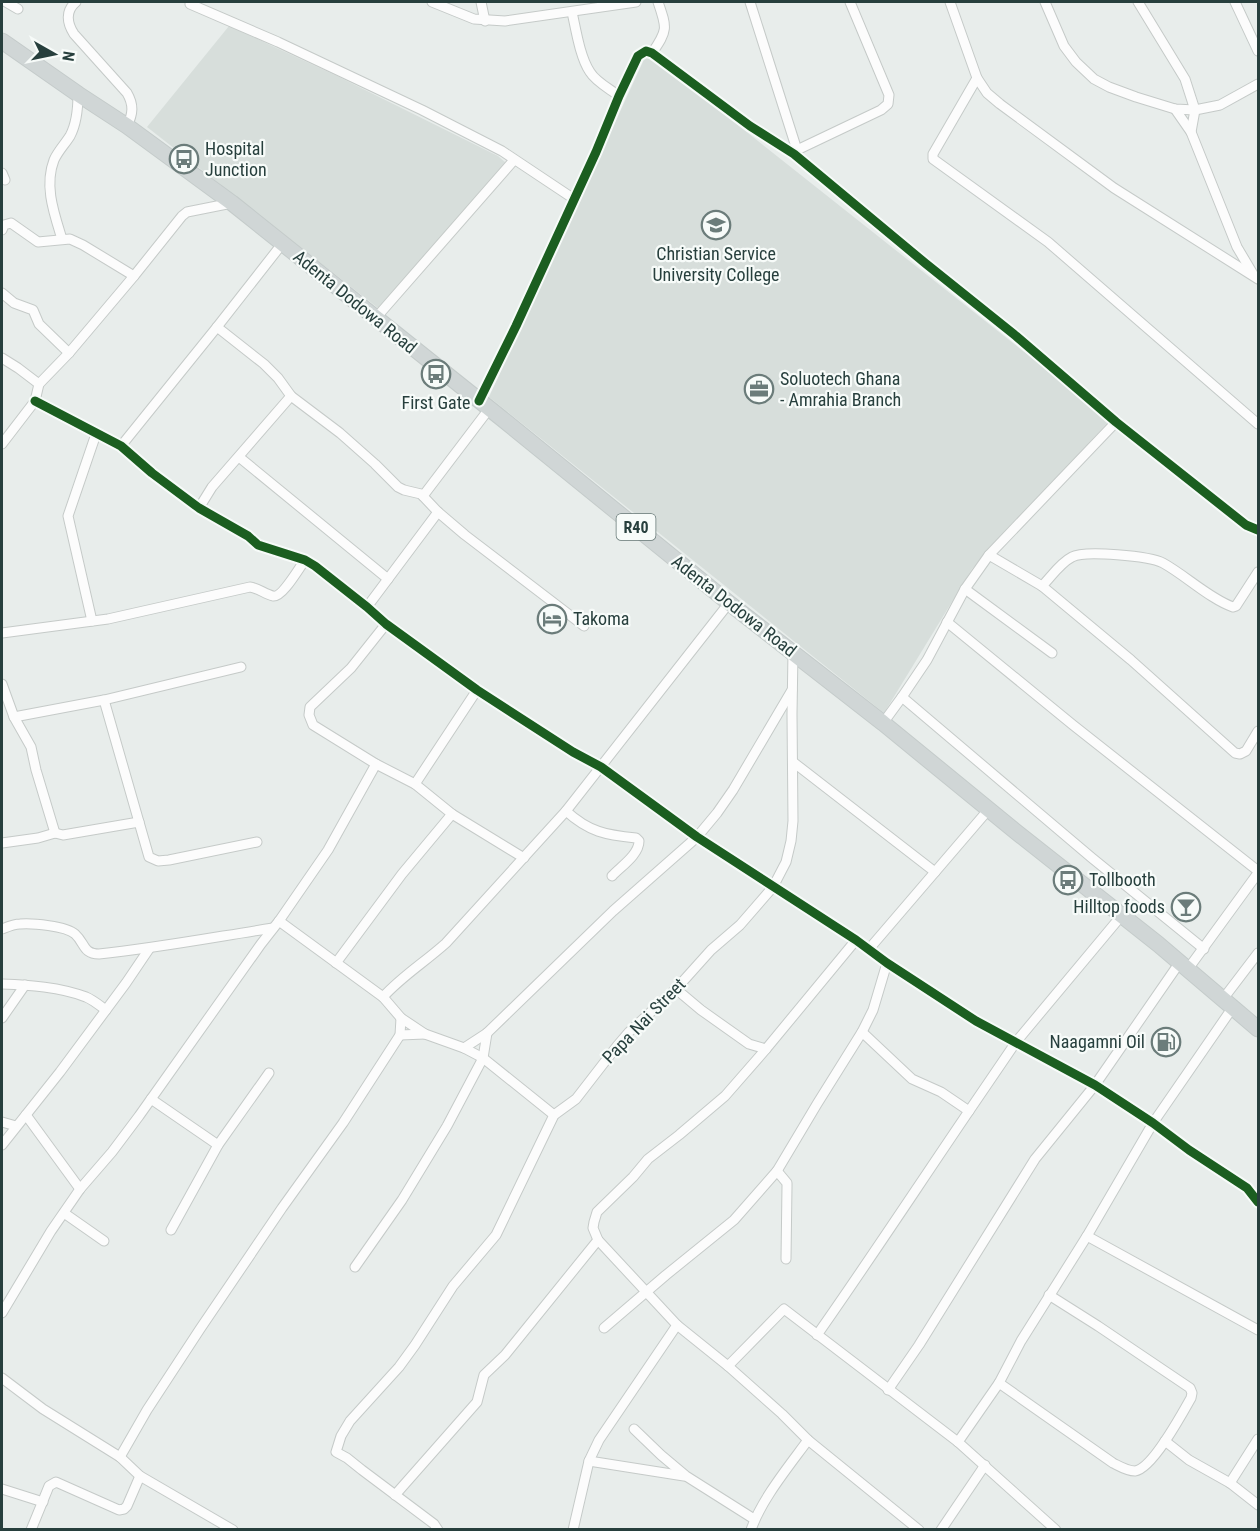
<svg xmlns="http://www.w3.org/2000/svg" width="1260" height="1531" viewBox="0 0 1260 1531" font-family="'Roboto Condensed',sans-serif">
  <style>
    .built { fill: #d7dedb }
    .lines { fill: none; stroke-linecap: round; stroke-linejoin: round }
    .minor-casing { stroke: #c5cac8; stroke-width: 11 }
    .primary-casing { stroke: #c4cbca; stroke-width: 17 }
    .minor { stroke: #fcfcfc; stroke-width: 9 }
    .primary { stroke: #d0d6d6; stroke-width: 15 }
    .cycleway-casing { stroke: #f7fbf9; stroke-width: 13 }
    .cycleway { stroke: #1b5e20; stroke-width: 9 }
    .labels { text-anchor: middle; stroke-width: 4.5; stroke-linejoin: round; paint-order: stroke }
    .shield { fill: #f7fbf9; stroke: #657775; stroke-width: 1.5 }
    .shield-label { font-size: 16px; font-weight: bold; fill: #273f3d }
    .poi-label { font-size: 18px; fill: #273f3d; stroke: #f7fbf9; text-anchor: start }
    .street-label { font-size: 18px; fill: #273f3d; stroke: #f7fbf9 }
  </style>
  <rect width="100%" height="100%" fill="#e8edeb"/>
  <!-- built -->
  <g class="built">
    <path d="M229,26L337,76L498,156L506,163L378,308L147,127Z"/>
    <path d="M647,53L1110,420L972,569L884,713L489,397Z"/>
  </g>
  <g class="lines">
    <!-- minor casing -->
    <g class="minor-casing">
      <g id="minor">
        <path d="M6,2L18,9"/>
        <path d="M76,2C65,11 67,23 74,34L127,93C134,105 133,114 127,126"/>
        <path d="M432,2L474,19L505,21L636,2"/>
        <path d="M481,2L485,21"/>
        <path d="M750,2L797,150"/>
        <path d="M950,2L977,78L987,93L1000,104L1114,188L1258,279"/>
        <path d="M1045,2L1064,46L1076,62L1094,79L1109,87L1136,97L1175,109L1195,110L1220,105L1258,84"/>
        <path d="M1138,2L1185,79L1195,110L1191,132"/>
        <path d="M1235,2L1258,51"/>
        <path d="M190,4L278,42L422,110L502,151L574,199"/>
        <path d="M572,12C576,30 580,57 590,72C596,82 610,89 619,96"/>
        <path d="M652,53C668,30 667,28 658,2"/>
        <path d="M977,78L933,154V159L1048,242L1258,424"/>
        <path d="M1175,109L1191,132L1237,247L1253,274"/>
        <path d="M794,154L797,150L881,110L888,104L889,95L850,2"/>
        <path d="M2,173L5,180"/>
        <path d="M2,230L4,225L11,223L38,242L70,239L83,245L134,276"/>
        <path d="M62,239C54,213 44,186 54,160C58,151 65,144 70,136C77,123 78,109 78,94"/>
        <path d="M2,293L14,303L33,310L39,324L69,353"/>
        <path d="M375,319L514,160"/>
        <path d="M217,327L264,364L278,378L291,396L340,433L375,464L398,487L404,490L421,494L438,512L465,535L584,626"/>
        <path d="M2,358L18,368L39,384"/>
        <path d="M35,401L121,446L152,473L199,508L248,536L258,545L305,560L315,566L367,607L386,624L477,690L573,752L601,767L697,837L856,940L887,963L976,1021L1095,1085L1153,1123L1189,1150L1247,1188L1258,1202"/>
        <path d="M479,401L516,326L596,152L619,96L638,56L646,51L652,53L750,126L794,154L925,263L1016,336L1116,422L1246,525L1258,530"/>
        <path d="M2,444L35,401L39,384L69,353L134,276L182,216L187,212L232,203"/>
        <path d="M121,446L217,327L282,244"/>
        <path d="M239,457L388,579"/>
        <path d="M423,496L489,409"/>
        <path d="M199,508L212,487L291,396"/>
        <path d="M989,555L1042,586L1131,660L1235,753L1240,754L1246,751L1258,731"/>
        <path d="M1042,586C1051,577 1060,563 1072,557C1084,550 1150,556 1163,563C1185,575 1210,599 1233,607L1236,606L1258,572"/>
        <path d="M965,589L1052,653"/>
        <path d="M367,607L438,512"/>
        <path d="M92,621L68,516L96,434"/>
        <path d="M947,622L1073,725L1258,871"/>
        <path d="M2,633L108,619L250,587C258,588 265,594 273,596C282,598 299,568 305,560"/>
        <path d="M2,684L14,717L31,747L36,770L55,833"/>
        <path d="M477,690L415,784L452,814L524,858"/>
        <path d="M902,697L1092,858L1204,949"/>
        <path d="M104,700L149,857L158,861L169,860L257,842"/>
        <path d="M14,717L104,700L241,667"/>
        <path d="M883,723L902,697L927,660L965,589L989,555L1116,422"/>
        <path d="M793,762L935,872"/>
        <path d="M376,764L415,784"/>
        <path d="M566,811C589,832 606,835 636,838L639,841C639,855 620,867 612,876"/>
        <path d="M2,843L38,838L55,833L63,835L139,822"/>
        <path d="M279,921L383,997"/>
        <path d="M2,929C7,927 14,924 20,924C32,923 66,926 75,934C85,943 83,954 99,954C157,948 215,937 273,928"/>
        <path d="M856,940L766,1049L725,1096L679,1135L648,1159L633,1177L597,1212L594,1222L593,1228L598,1240L677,1325L728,1366L784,1309L958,1442L1056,1530"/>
        <path d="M869,949L989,809"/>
        <path d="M336,963L402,874L452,814"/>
        <path d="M1188,969L1258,873"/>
        <path d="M2,984C29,985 60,987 86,997C93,1000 99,1005 106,1010"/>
        <path d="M676,989L701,1010L749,1044L766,1049"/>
        <path d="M1223,999L1258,953"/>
        <path d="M2,1018L25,985"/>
        <path d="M862,1032L912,1079L941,1092L969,1111L1016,1042L1122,915"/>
        <path d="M400,1035L425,1034"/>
        <path d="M464,1048L487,1033L613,911L697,837L717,813L733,790L792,690"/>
        <path d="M151,1099L218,1145"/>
        <path d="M26,1115L80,1189"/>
        <path d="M554,1115L483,1058L464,1048L425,1034L401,1018L383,997C402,976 425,962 446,943L566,811L729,603"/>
        <path d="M2,1122L16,1126"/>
        <path d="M2,1145L60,1072L126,983L149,949"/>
        <path d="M777,1171L787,1183V1186L786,1259"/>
        <path d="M64,1213L104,1241"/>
        <path d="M171,1230L218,1145L269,1073"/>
        <path d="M1087,1236L1258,1330"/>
        <path d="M355,1267L402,1200L447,1126L483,1058L487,1033"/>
        <path d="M2,1313L51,1231L80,1189L112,1152L139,1116L261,944L279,921L328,850L376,764L313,725L309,715L310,707L351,668L386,624"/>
        <path d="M604,1328L666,1275L734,1220L777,1171L817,1104L862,1032L873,1010L887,963"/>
        <path d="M817,1335C869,1261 918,1186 969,1111"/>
        <path d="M728,1366L782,1414L808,1440L919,1530"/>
        <path d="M2,1378L43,1409L120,1457L140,1476L233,1530"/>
        <path d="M999,1383L1113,1463C1119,1466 1127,1471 1135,1471C1152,1469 1182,1414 1191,1398L1192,1393L1190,1388L1098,1326L1049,1295"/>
        <path d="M888,1390L919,1345L1035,1159L1095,1085L1180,962"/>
        <path d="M634,1429L661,1455L686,1476L754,1519"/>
        <path d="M1165,1441L1189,1460L1230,1483L1258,1505"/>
        <path d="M958,1442L999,1383L1021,1341L1087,1236L1153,1123L1233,1007"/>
        <path d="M120,1457L147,1410L200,1329L282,1208L343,1123L400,1035L401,1018"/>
        <path d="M589,1461L684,1476"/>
        <path d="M1230,1483L1258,1439"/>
        <path d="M2,1489L43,1502"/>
        <path d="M395,1495L477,1402L484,1375L505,1355L598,1240"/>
        <path d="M31,1530L49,1486L56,1482L119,1510L124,1509L127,1506L140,1476"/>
        <path d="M438,1530L434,1524L362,1470L347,1458L336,1452L341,1436L350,1421L399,1367L415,1345L453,1286L496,1235L554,1115L576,1099L617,1046L629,1032L676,989L711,950L740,925L773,887L786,862L791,841L793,821L792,714L793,652"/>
        <path d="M573,1530L589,1461L599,1440L677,1325"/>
        <path d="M751,1530C761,1500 789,1466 808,1440"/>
        <path d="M941,1530L985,1465"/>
      </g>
    </g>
    <!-- primary casing -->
    <g class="primary-casing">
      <path id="primary" d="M2,41L78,94L127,126L232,203L500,417L729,603L883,723L1015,831L1158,944L1258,1029"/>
    </g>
    <!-- minor -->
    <use href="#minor" class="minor"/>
    <!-- primary -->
    <use href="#primary" class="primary"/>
    <!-- cycleway casing -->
    <g class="cycleway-casing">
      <g id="cycleway">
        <path d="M35,401L121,446L152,473L199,508L248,536L258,545L305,560L315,566L367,607L386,624L477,690L573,752L601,767L697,837L856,940L887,963L976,1021L1095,1085L1153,1123L1189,1150L1247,1188L1258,1202"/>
        <path d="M479,401L516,326L596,152L619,96L638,56L646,51L652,53L750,126L794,154L925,263L1016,336L1116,422L1246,525L1258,530"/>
      </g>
    </g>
    <!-- cycleway -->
    <use href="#cycleway" class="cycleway"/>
  </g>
  <!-- icons -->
  <defs>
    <g id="bus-ring" transform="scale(1.5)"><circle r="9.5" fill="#f7fbf9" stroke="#6b7c7a" stroke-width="1.5"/><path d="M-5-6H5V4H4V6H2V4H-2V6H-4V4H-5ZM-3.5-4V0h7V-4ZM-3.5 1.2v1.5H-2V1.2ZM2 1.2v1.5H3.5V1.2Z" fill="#6b7c7a"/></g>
    <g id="university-ring" transform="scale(1.5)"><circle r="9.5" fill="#f7fbf9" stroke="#6b7c7a" stroke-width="1.5"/><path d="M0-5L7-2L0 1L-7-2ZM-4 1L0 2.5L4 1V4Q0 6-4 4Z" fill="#6b7c7a"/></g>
    <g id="office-ring" transform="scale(1.5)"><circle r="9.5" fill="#f7fbf9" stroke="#6b7c7a" stroke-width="1.5"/><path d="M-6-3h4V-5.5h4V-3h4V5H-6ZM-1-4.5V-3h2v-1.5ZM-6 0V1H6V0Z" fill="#6b7c7a"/></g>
    <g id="hotel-ring" transform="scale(1.5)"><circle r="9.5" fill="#f7fbf9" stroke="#6b7c7a" stroke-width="1.5"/><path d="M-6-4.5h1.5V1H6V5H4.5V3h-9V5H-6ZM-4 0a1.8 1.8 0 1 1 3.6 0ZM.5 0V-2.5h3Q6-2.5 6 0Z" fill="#6b7c7a"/></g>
    <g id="bar-ring" transform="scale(1.5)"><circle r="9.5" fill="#f7fbf9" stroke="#6b7c7a" stroke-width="1.5"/><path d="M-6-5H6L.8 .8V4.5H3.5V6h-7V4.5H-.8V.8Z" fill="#6b7c7a"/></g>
    <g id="fuel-ring" transform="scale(1.5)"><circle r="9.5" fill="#f7fbf9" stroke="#6b7c7a" stroke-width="1.5"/><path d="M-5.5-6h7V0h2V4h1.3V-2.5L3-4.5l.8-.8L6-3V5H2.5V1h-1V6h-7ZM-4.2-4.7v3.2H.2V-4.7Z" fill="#6b7c7a"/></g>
  </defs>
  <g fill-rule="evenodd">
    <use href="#bus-ring" x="184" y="159"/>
    <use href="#university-ring" x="716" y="225"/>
    <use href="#bus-ring" x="436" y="374"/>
    <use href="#office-ring" x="759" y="389"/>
    <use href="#hotel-ring" x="552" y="619"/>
    <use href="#bus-ring" x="1068" y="880"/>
    <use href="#bar-ring" x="1186" y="907"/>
    <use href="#fuel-ring" x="1166" y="1042"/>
  </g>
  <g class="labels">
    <!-- shield labels -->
    <rect class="shield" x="616.5" y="514" width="39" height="26" rx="4.5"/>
    <g class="shield-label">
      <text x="636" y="533">R40</text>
    </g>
    <!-- poi labels -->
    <g class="poi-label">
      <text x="205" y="155">Hospital<tspan x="205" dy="21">Junction</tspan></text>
      <text x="716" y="260" text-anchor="middle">Christian Service<tspan x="716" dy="21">University College</tspan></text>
      <text x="780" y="385">Soluotech Ghana<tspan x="780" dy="21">- Amrahia Branch</tspan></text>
      <text x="436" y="409" text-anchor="middle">First Gate</text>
      <text x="573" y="625">Takoma</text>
      <text x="1089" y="886">Tollbooth</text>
      <text x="1165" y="913" text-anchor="end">Hilltop foods</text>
      <text x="1145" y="1048" text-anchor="end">Naagamni Oil</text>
    </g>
    <!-- street labels -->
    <g class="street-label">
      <text transform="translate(355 302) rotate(39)" y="6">Adenta Dodowa Road</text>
      <text transform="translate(734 606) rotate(38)" y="6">Adenta Dodowa Road</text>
      <text transform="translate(644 1021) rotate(-46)" y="6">Papa Nai Street</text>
    </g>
  </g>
  <!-- border -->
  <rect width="1260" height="1531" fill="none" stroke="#273f3d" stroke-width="6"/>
  <!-- north arrow -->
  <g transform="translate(54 54) rotate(99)" stroke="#f7fbf9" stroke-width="4.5" paint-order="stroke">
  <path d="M0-4.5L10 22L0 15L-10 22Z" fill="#273f3d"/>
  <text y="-9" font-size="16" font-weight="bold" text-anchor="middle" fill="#273f3d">N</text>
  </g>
</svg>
